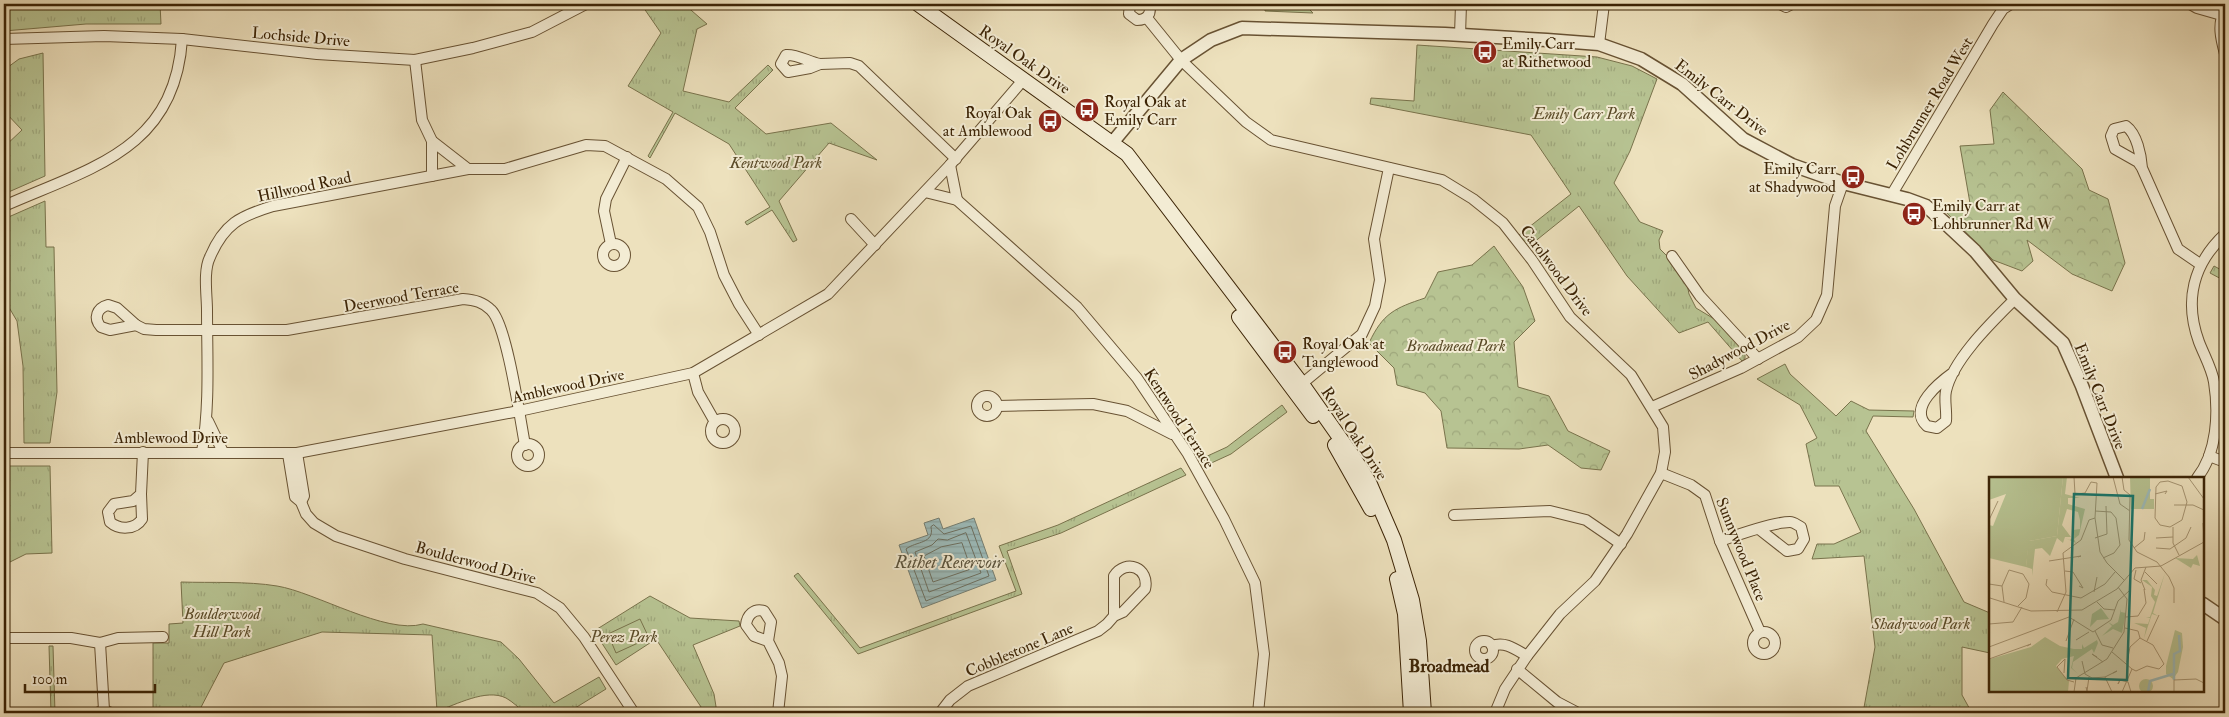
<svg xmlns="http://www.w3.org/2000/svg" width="2229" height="717" viewBox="0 0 2229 717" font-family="'IM FELL Double Pica',serif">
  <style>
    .grass { fill: url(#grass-tufts); stroke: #79734c }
    .forest { fill: url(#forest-crowns); stroke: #79734c }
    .pitch { fill: #b7c392; stroke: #79734c }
    .water { fill: url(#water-rules); stroke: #757e72 }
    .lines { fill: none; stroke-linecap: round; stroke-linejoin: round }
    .shore { stroke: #6c6f60; stroke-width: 1 }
    .minor-casing { stroke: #685233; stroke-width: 12 }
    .tertiary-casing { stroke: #685233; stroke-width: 15 }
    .secondary-casing { stroke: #3b2305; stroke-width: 16 }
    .minor { stroke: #f3ecd4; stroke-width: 10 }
    .tertiary { stroke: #f3ecd4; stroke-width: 12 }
    .secondary { stroke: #f3ecd4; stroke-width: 14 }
    .labels { text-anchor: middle; stroke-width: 4; stroke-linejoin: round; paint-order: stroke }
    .street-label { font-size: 16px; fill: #3b2305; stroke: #f3ecd4 }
    .poi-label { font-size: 16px; fill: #3b2305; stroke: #f3ecd4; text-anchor: start }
    .park-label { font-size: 16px; font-style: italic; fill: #5a4b28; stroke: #f3ecd4 }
    .water-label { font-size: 18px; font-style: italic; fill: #58513b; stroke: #f3ecd4 }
    .neighbourhood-label { font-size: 18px; font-weight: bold; fill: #3b2305; stroke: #f3ecd4 }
    .inset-river { fill: none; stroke: #9cbbba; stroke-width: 2.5 }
    .inset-road { fill: none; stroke: #a69573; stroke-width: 1 }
    .view { fill: #0f766e; fill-opacity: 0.15; stroke: #0f766e; stroke-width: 2.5 }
    .inset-edge { fill: none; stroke: #3b2305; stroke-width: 2.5 }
  </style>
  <defs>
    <pattern id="grass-tufts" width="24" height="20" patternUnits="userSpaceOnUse" patternTransform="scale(1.25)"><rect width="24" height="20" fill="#b7c392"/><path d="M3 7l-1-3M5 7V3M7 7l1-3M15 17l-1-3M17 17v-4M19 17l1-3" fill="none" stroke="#9ea77c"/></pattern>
    <pattern id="forest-crowns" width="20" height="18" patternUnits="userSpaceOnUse" patternTransform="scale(1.25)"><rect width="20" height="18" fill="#b7c392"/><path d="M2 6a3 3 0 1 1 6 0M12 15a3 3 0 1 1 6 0" fill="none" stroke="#9ea77c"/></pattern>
    <pattern id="water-rules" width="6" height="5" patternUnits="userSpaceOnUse" patternTransform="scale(1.25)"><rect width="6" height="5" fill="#9cbbba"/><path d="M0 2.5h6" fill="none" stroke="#87a09e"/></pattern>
  </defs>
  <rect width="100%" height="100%" fill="#ede1bd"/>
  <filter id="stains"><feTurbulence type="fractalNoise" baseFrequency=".004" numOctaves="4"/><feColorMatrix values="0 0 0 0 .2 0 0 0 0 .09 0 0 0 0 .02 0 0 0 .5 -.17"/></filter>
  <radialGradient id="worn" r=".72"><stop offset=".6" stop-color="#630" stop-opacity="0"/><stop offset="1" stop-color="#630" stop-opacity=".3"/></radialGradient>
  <!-- grass -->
  <g class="grass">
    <path d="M4,4H160L161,24H86L4,31Z"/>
    <path d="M641,4H684L707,24L697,29L683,91L729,102L768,65L773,70L735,108L766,134L831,123L877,160L829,143L779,201L797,240L793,242L772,210L747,225L745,222L770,207L729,144L675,113L650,158L648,156L673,112L628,86L661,33Z"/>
    <path d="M1265,4H1304L1313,13L1265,11Z"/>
    <path d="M1417,45L1597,57L1632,66L1657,79L1630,151L1614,183L1640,222L1663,231L1659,240L1660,249L1685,274L1689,294L1696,308L1726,326L1745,352V359L1742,361L1708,322L1679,333L1627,276L1579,206L1528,247L1519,235L1571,194L1531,135L1370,104L1371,98L1414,101Z"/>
    <path d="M43,53L45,176L4,194V147L22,130L4,111V70L19,59Z"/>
    <path d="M45,201L46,247H54L57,392L50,443H24L23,366L17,321L4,299V219Z"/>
    <path d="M2214,266L2225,272V281L2210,273Z"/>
    <path d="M1785,364L1790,374L1836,416L1851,401L1869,410L1914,411L1913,417L1873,416L1866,431L1914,509L1964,602L1990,613V653L1962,647V695L1972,713H1975H1863L1875,647L1864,556L1812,559L1817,544H1834L1861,532L1839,486H1815L1806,444L1817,438L1800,405L1757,379Z"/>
    <path d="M1282,405L1287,412L1231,454L1207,465L1203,458L1227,447Z"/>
    <path d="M4,466H50L52,553L26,554L4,565Z"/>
    <path d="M1181,468L1186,475L1061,533L1007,551L1022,594L858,654L794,576L798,573L860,648L1016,591L999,546L1058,525Z"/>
    <path d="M181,582C211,583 247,581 277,586C315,592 386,635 423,624L501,642L519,659L554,703L599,677L606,689L567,713H525C519,708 513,702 506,698C486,688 456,705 437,711L432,635L322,632L224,663L198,713H153V643H169V624L183,623Z"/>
    <path d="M650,596L690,618L739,621L740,626L693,645L714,694L717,713H705L656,639L616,665L594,631Z"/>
    <path d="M49,646H53L55,713H51Z"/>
  </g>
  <!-- forest -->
  <g class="forest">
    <path d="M2003,92L2082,169L2089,190L2108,199L2125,263L2112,291L2072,274L2027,240L2033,261L2022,271L1993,260L1938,204L1971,209L1960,146L1994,144L1990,110Z"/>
    <path d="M1494,246L1523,287L1535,321L1514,342L1518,387L1549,396L1568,431L1610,451L1601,470L1581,468L1548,445L1519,449L1447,448L1441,411L1425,393L1397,385L1394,368L1369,343C1383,313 1395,308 1425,298L1438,272L1472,265Z"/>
  </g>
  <!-- pitch -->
  <path class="pitch" d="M640,619L649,638L616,653L608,634Z"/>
  <!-- water -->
  <path class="water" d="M939,518L943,529L974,518L996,580L922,608L899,545L928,535L924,523Z"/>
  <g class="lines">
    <!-- shore -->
    <g class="shore">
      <path d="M934,525L944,534L971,526L989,576L926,601L906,549C916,541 935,544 931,527Z"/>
      <path d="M966,533L981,573L929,592L915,552L932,545L938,539L947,540Z"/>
      <path d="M962,543L971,569L933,582L924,556L941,547Z"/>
    </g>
    <!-- minor casing -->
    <g class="minor-casing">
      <g id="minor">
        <path d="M1130,4L1129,14L1137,20C1147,20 1152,14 1149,4"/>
        <path d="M1780,4L1786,7L1792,4"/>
        <path d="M2190,4L2197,8L2225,16"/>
        <path d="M2225,9C2217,24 2221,39 2225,54"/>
        <path d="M1147,18L1181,60L1246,122L1271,140L1442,180L1473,199L1503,223L1532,260L1570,317L1631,375L1663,427L1665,452L1661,473L1627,534L1595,581L1560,614L1527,656L1505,689L1495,713"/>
        <path d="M1460,35L1461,4"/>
        <path d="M4,39L104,36L182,39L317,54L415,60L473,48L532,32L586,4"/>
        <path d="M1599,44L1604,4"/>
        <path d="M786,55C797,54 809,62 820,64L810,68L788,72L781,64Z"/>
        <path d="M415,60L422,120L432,141L468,169"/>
        <path d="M820,64L850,63L859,66L956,159"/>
        <path d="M950,165L957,200"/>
        <path d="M2142,168C2141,155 2137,134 2126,126L2114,129L2111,136L2115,149L2138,162L2142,168L2178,249L2200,264"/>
        <path d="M432,176V141"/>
        <path d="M925,192L957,200L1077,307L1137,378L1188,454L1224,519L1255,583L1264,654L1258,713"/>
        <path d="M1892,194L1993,24L2003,9L2011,4"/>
        <path d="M4,206C90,168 175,150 182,39"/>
        <path d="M851,219L875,245"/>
        <circle cx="614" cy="255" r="11"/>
        <path d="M611,244L604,211L606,199L627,157"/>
        <path d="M1672,256L1700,296L1758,359"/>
        <path d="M108,305L117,308L136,325L110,330L101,327C93,318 97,308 108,305Z"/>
        <path d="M136,325L144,329L156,330H287L463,299C475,300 483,302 491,310C507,325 520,419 525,445"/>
        <path d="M1954,372C1940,382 1907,408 1927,426L1937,428L1946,421C1947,411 1944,400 1946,391C1953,359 1993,321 2015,299"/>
        <path d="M693,373L698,392L715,422"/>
        <path d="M1298,387L1362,334L1375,306L1380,280L1374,239L1389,168"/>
        <circle cx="987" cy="406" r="10"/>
        <path d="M997,406L1093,404L1127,411L1172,434"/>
        <path d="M1652,407L1741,368L1798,337L1816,320L1827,295L1835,206L1843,183"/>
        <circle cx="723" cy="431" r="12"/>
        <path d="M208,421L223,452"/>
        <circle cx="528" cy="455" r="11"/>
        <path d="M202,452C210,405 207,358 207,310C207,295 203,271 210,257C224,224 240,216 273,206L468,169H505L586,145L605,146L666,179L698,207L710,232L724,275L739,304L759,335"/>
        <path d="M4,453H297L519,411L693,373L828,294L950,165L1024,79"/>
        <path d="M297,453L304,496L301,502"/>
        <path d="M288,454L295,497L301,502L306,514L314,523L336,536L405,559L537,593L560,608L584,637L634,713"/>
        <path d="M2209,456L2225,462"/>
        <path d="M1661,473L1691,485L1705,495L1720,541L1760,632"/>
        <path d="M2197,478C2217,453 2219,413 2214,382C2212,369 2204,355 2199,342C2184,301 2193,264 2225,234"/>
        <path d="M141,494L133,501L114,504L108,512L110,522C119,530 135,530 142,519L141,494L143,452"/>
        <path d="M1454,515L1550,511L1586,520L1621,544"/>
        <path d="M1720,541C1737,535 1773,522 1790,522C1794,522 1797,525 1801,527L1804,539L1798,549L1787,551L1759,529"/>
        <circle cx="1764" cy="643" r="11"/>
        <path d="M4,638H71L100,643L118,638L163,637"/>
        <path d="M768,641L754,636L746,625C747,615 754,608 764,611L771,622L768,641L779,663L782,676L778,713"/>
        <circle cx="1484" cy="650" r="9"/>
        <path d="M100,643L104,710"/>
        <path d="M1492,646C1505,641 1515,649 1527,656"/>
        <path d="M1517,669L1557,702L1578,713"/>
        <path d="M97,713L104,710L111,713"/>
        <path d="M940,713L950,700L968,686L1098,631L1107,624L1114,616L1123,612L1145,589C1150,568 1126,558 1114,576V616"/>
      </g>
    </g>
    <!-- tertiary casing -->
    <g class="tertiary-casing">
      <g id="tertiary">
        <path d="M1112,143L1181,60L1211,40L1242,28L1445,34L1547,40L1599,44L1641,59L1682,84L1743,139L1792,165L1843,183L1907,199L1926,206L1945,223L1975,251L2015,299L2063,343L2082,386L2117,478"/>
        <path d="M2203,604L2225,619"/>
      </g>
    </g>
    <!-- secondary casing -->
    <g class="secondary-casing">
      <g id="secondary">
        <path d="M918,4L1127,154L1302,384L1352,455L1369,482L1394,540L1412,600L1419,641L1424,713"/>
        <path d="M1239,317L1313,416"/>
        <path d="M1335,445L1371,509"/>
        <path d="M1397,579L1405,614L1411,713"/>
      </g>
    </g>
    <!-- minor -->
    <use href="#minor" class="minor"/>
    <!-- tertiary -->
    <use href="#tertiary" class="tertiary"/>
    <!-- secondary -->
    <use href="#secondary" class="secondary"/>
  </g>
  <!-- icons -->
  <defs>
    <g id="bus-disc" transform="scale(1.25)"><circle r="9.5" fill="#8f2418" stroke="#f3ecd4"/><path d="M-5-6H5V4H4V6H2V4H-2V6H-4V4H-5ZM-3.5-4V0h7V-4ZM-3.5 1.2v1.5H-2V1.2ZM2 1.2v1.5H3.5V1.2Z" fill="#fff"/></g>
  </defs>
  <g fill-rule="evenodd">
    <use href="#bus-disc" x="1485" y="52"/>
    <use href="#bus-disc" x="1087" y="110"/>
    <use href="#bus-disc" x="1050" y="121"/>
    <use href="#bus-disc" x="1853" y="177"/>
    <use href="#bus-disc" x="1914" y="214"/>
    <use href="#bus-disc" x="1285" y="352"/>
  </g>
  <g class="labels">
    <!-- street labels -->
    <g class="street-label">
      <text transform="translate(301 36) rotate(5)" y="6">Lochside Drive</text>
      <text transform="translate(1025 59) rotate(35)" y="6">Royal Oak Drive</text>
      <text transform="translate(1722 97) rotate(38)" y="6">Emily Carr Drive</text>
      <text transform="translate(1929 103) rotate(-59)" y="6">Lohbrunner Road West</text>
      <text transform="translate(304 186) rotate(-12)" y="6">Hillwood Road</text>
      <text transform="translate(1557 270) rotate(53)" y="6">Carolwood Drive</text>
      <text transform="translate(401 296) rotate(-10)" y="6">Deerwood Terrace</text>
      <text transform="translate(1739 349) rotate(-28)" y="6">Shadywood Drive</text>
      <text transform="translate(568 385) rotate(-12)" y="6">Amblewood Drive</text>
      <text transform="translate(2101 396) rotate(68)" y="6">Emily Carr Drive</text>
      <text transform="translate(1180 418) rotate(57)" y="6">Kentwood Terrace</text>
      <text transform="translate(1355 433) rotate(57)" y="6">Royal Oak Drive</text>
      <text x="171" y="443">Amblewood Drive</text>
      <text transform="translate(1742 549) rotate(68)" y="6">Sunnywood Place</text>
      <text transform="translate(476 562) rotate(15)" y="6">Boulderwood Drive</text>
      <text transform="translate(1019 649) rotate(-23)" y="6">Cobblestone Lane</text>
    </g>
    <!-- poi labels -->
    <g class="poi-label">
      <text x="1502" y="49">Emily Carr<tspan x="1502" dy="18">at Rithetwood</tspan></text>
      <text x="1104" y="107">Royal Oak at<tspan x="1104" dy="18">Emily Carr</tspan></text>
      <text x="1032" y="118" text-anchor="end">Royal Oak<tspan x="1032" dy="18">at Amblewood</tspan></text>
      <text x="1836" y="174" text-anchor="end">Emily Carr<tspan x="1836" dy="18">at Shadywood</tspan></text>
      <text x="1932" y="211">Emily Carr at<tspan x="1932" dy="18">Lohbrunner Rd W</tspan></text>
      <text x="1302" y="349">Royal Oak at<tspan x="1302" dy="18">Tanglewood</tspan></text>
    </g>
    <!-- park labels -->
    <g class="park-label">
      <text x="1584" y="119">Emily Carr Park</text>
      <text x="776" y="168">Kentwood Park</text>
      <text x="1456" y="351">Broadmead Park</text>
      <text x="222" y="619">Boulderwood<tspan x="222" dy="18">Hill Park</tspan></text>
      <text x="1921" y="629">Shadywood Park</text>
      <text x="624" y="642">Perez Park</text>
    </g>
    <!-- water labels -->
    <g class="water-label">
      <text x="949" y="568">Rithet Reservoir</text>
    </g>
    <!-- neighbourhood labels -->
    <g class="neighbourhood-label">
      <text x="1449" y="672">Broadmead</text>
    </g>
  </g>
  <!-- overview -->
  <g transform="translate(1989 477)">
    <rect width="215" height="215" fill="#ede1bd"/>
    <path d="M5,0L42,46L40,67V64L68,59L74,0H78L76,17L91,21H79V27L96,32L90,58L85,62L87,66L76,61L81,63L85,59L84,53L91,52V43L89,35L78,32L73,48L82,60H76L74,66L68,61L61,79L53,71L46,72L43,99V92L37,90L39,68L18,18ZM141,0H161V22H165V32H142ZM176,96L164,136L169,139L163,137L155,161L157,151L145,146L159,147L161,141L157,140H161L166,125L162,119L163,110L153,103H158L166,113L165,118L168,119ZM132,132V135L137,136L133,156L124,152L113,159L123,149L119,145L124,148L129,145ZM56,160L71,169L85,172H93V167L95,171L108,163L109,166L105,176L103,172L84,185L83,191L89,197L82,191L85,179L73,182L67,189L80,204L79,215H0L1,182L42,170Z" fill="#b7c392"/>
    <path d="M208,78L211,89L204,87L202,91L186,81L204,82ZM112,131L120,142L108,143L101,150L103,137Z" fill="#b7c392"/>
    <path d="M186,153L193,156L194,170L189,195L184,202L177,197V189ZM64,170L71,176L65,193L74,205L70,215H0V191L6,190L2,185ZM150 209a7 7 0 1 1 14 0a7 7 0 1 1-14 0Z" fill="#b7c392"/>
    <path d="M0,0H74L68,59L40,64L37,90L0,81V48L4,49L17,17L0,23Z" fill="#b7c392"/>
    <path class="inset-river" d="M153,32L161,12M185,203V177L191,174L190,158M159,215L161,204L184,197"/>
    <path class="inset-road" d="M85,0L86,17L96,16L102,5L108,6L106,41L111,75L118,86L135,103M124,0L131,27L141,34M133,0L135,13L141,18L140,63L148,75L168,85L180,100L185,111V126M199,0L215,22M179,4L193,9L198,25L193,43L181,50L171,48L166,41L167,10L171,5ZM166,17L178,14L176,17M185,28H204L215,33M106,34L122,35L127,41L131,68L125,76L114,81M0,43L9,24M214,46L215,62M184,50V66L190,78M106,61L118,57L117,29M167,61L184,60M145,71L155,63L156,55M167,71L181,72L197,61L202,50M60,84L92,79L89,80M147,93L145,102L152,106M76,94L84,95L94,111L90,109M156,95L168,107M58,102L57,108L63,115L92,121L116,107L126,95M0,107L13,109L15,125M13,109L20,93L34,97L40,107L37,121L29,129M156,113L152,103L157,90M105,115L108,100M1,121L42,134L93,133L128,112L146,91L172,89L215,65M108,125L115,132L126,133M68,135L77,115L74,76L92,63L100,43L106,41M80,140L104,155L122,143L129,124L140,114M137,140L149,139L157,126L155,112M0,147L24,145L33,130M136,151L149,154L151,161M106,154L113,168L124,171M87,163L100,155M77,164L85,142M158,164L170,138M0,170L80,140M123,175L143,192M108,180L103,177L114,185M0,182L42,167L38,169M93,184L96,197L103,201L116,200L123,215M138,185L141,170L151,161M143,192L147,194L158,189L170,192L175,187L164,168L151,161M75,196L76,182L68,190L78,203L85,205M116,200L128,194L124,196M131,203L129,207L131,203L139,205L142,215M97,210L98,214L100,200M85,215L87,201L118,182L135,155L138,122L129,110M133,215L143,192M185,215V203L207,202L215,206"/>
    <path class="view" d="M85,17L144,19L138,203L79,201Z"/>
    <rect width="215" height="215" class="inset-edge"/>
  </g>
  <!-- margin -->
  <rect width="2229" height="717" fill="none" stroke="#ede1bd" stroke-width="20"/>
  <rect x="5" y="5" width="2219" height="707" fill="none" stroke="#3b2305" stroke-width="2.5"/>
  <rect x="10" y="10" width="2209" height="697" fill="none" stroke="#3b2305"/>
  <!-- scale -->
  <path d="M25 684v8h130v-8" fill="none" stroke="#3b2305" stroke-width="2.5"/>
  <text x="32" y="684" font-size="15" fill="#3b2305" stroke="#f3ecd4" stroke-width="4" paint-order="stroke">100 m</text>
  <rect width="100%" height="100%" filter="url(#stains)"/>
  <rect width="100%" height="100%" fill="url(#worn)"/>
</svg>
